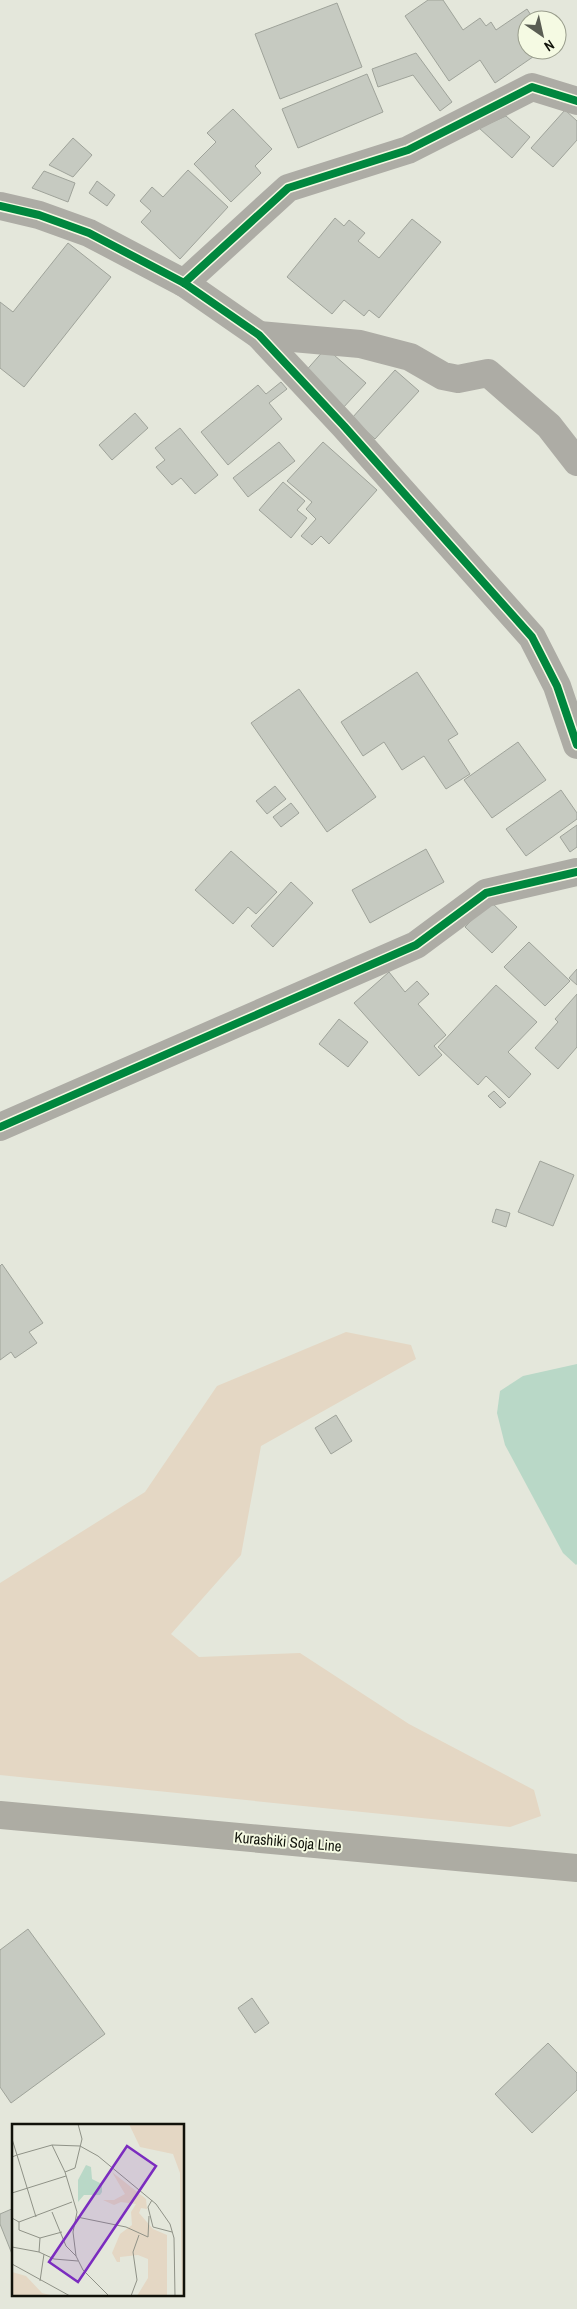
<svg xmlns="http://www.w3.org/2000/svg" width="577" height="2309" viewBox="0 0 577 2309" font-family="'Archivo Narrow',sans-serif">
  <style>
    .green { fill: #e4d7c4 }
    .water { fill: #b9d8c7 }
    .building { fill: #c6cac1; stroke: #9fa39a }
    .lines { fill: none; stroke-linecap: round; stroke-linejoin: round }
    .street { stroke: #adaca5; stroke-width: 28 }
    .secondary { stroke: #adaca3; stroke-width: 28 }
    .cycleway-casing { stroke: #f5fae3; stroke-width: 11 }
    .cycleway { stroke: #00873e; stroke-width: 8 }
    .labels { text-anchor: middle; stroke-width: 4; stroke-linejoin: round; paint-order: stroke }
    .street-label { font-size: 15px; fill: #10120a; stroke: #f5fae3 }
    .inset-road { fill: none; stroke: #8f9287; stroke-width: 1 }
    .view { fill: #7b2cbf; fill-opacity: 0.15; stroke: #7b2cbf; stroke-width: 2.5 }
    .inset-edge { fill: none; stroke: #10120a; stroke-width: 2.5 }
  </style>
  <rect width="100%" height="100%" fill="#e4e7db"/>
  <!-- green -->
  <path class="green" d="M346,1332L411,1345L416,1359L261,1446L241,1555L171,1634L199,1657L300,1653L409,1724L534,1790L541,1816L510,1827L0,1775V1583L145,1492L217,1386Z"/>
  <!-- water -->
  <path class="water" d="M577,1364V1564L576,1565L563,1553L505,1445L497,1413L500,1391L523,1376Z"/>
  <!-- building -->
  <g class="building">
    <path d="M428,0H443L463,30L480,18L486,26L491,22L496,30L527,9L534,20H527V50H543L495,83L480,60L449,81L405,16Z"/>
    <path d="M337,3L362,67L280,99L255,34Z"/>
    <path d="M416,53L452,102L440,111L413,75L378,87L372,69Z"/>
    <path d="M367,74L383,112L298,148L282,109Z"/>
    <path d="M233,109L272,149L255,166L261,173L231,202L194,164L216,142L207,133Z"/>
    <path d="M565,110L577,121V140L553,167L531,148Z"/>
    <path d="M506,116L530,137L512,158L479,128Z"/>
    <path d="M73,138L92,155L73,177L49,165Z"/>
    <path d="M188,170L228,207L180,259L141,222L151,211L140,201L152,187L163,197Z"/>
    <path d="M44,171L75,183L68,202L32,188Z"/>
    <path d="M97,181L115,195L107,206L89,193Z"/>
    <path d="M335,218L344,226L349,220L365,233L358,241L379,258L412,219L441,242L379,318L369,310L364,316L344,300L332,314L287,277Z"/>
    <path d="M68,243L111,277L24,387L0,368V302L13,312Z"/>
    <path d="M326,348L366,383L342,409L303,374Z"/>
    <path d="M395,370L419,391L375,439L352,418Z"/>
    <path d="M281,382L287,389L269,403L282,419L228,465L201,432L258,385L266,394Z"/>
    <path d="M135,413L148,428L112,460L99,445Z"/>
    <path d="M180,428L218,475L195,494L181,478L172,485L156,467L165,460L155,448Z"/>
    <path d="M279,442L295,461L248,497L233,478Z"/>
    <path d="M323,442L377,490L329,544L321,536L312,545L301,536L316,519L306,509L312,502L287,481Z"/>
    <path d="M283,482L305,501L297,510L307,518L291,538L259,510Z"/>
    <path d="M417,672L458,734L448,740L470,774L446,789L424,756L402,770L384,742L363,756L341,722Z"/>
    <path d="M299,689L376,797L327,832L251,723Z"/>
    <path d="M518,742L546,780L492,818L464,780Z"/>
    <path d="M275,786L286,799L267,814L256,801Z"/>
    <path d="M561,790L577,813V819L526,856L506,829Z"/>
    <path d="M291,803L299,813L281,827L273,817Z"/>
    <path d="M577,825V847L570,852L560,837Z"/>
    <path d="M426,849L444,882L370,923L352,890Z"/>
    <path d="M231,851L277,892L256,914L248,907L233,924L195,890Z"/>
    <path d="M291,882L313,903L273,947L251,926Z"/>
    <path d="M490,901L517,927L492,953L465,927Z"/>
    <path d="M529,942L570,981L545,1006L504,967Z"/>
    <path d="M577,969V985L569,978Z"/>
    <path d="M389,972L405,992L417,981L429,994L418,1004L446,1035L434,1046L442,1055L419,1076L354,1003Z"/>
    <path d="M496,985L537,1022L508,1052L531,1074L509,1098L486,1076L478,1085L438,1047Z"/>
    <path d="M577,994V1047L558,1069L535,1048L558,1022L555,1019Z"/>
    <path d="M339,1019L368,1042L348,1067L319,1044Z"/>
    <path d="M494,1091L506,1103L500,1108L488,1096Z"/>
    <path d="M540,1161L574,1175L553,1226L518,1212Z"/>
    <path d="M496,1209L510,1213L506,1227L492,1222Z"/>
    <path d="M2,1264L43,1323L29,1332L37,1343L15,1358L11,1352L0,1360V1266Z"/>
    <path d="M336,1415L352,1441L331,1454L315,1428Z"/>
    <path d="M28,1929L105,2034L11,2103L0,2087V1950Z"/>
    <path d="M252,1998L269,2023L255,2033L238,2008Z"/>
    <path d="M548,2043L577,2073V2090L532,2133L495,2094Z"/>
    <path d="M14,2208V2259L0,2224V2214Z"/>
  </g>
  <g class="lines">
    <!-- street -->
    <g class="street">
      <path d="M0,206L39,215L89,233L184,283L259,335L344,426L532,637L557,686L577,745"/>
      <path d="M184,283L288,188L408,150L532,87L577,101"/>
      <path d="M259,335L360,344L410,357L443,376L458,379L488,373L549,426L577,462"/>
      <path d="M0,1127L416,945L486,893L577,872"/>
    </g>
    <!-- secondary -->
    <path class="secondary" d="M0,1815L577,1868"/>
    <!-- cycleway casing -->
    <g class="cycleway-casing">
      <g id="cycleway">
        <path d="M0,206L39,215L89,233L184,283L259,335L344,426L532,637L557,686L577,745"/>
        <path d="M184,283L288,188L408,150L532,87L577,101"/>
        <path d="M0,1127L416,945L486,893L577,872"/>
      </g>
    </g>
    <!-- cycleway -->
    <use href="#cycleway" class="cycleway"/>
  </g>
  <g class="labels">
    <!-- street labels -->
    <g class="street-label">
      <text transform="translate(288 1842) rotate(5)" y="5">Kurashiki Soja Line</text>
    </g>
  </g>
  <!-- overview -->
  <g transform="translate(12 2124)">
    <rect width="172" height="172" fill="#e4e7db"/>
    <path d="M117,0H172V172H170L168,49L161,30L128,23ZM100,48L134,75L135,85L129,84L127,89L141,105L155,111V172H125L136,154V135L126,131L108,133V138H105L100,129L108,110L120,101L119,88L124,80L109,78L102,81L91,76H102L113,70ZM0,148L14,152L30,169L42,172H0Z" fill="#e4d7c4"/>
    <path d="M74,41L79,43L80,55L90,60V68L88,71H72L66,78V56Z" fill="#b9d8c7"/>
    <path class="inset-road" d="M66,0L70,15L63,44L53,48L65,88L61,108L64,132L71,146L97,172M0,15L5,31L40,21L68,22L86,32L144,80L158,100L162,114L163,172M40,21L53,48M0,33L5,31L24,93M0,69L54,52M140,76L136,83L141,103L160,108M40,88L54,122L64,132M65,93L114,103L136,113L137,92M0,94L7,98L60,78M7,98V106L28,114L27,128M28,114L50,108M0,123L27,128L42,135L66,137M0,140L58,172M28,157L32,130M119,172L125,156L121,128L127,111"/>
    <path class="view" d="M115,22L144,42L66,158L37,138Z"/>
    <rect width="172" height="172" class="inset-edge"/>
  </g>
  <!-- north arrow -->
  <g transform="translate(542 35) rotate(146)"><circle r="24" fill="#f5fae3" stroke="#999d8c"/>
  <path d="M0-4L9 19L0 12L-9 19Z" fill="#5a5d53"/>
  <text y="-8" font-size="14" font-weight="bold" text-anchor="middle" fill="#10120a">N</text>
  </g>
</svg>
